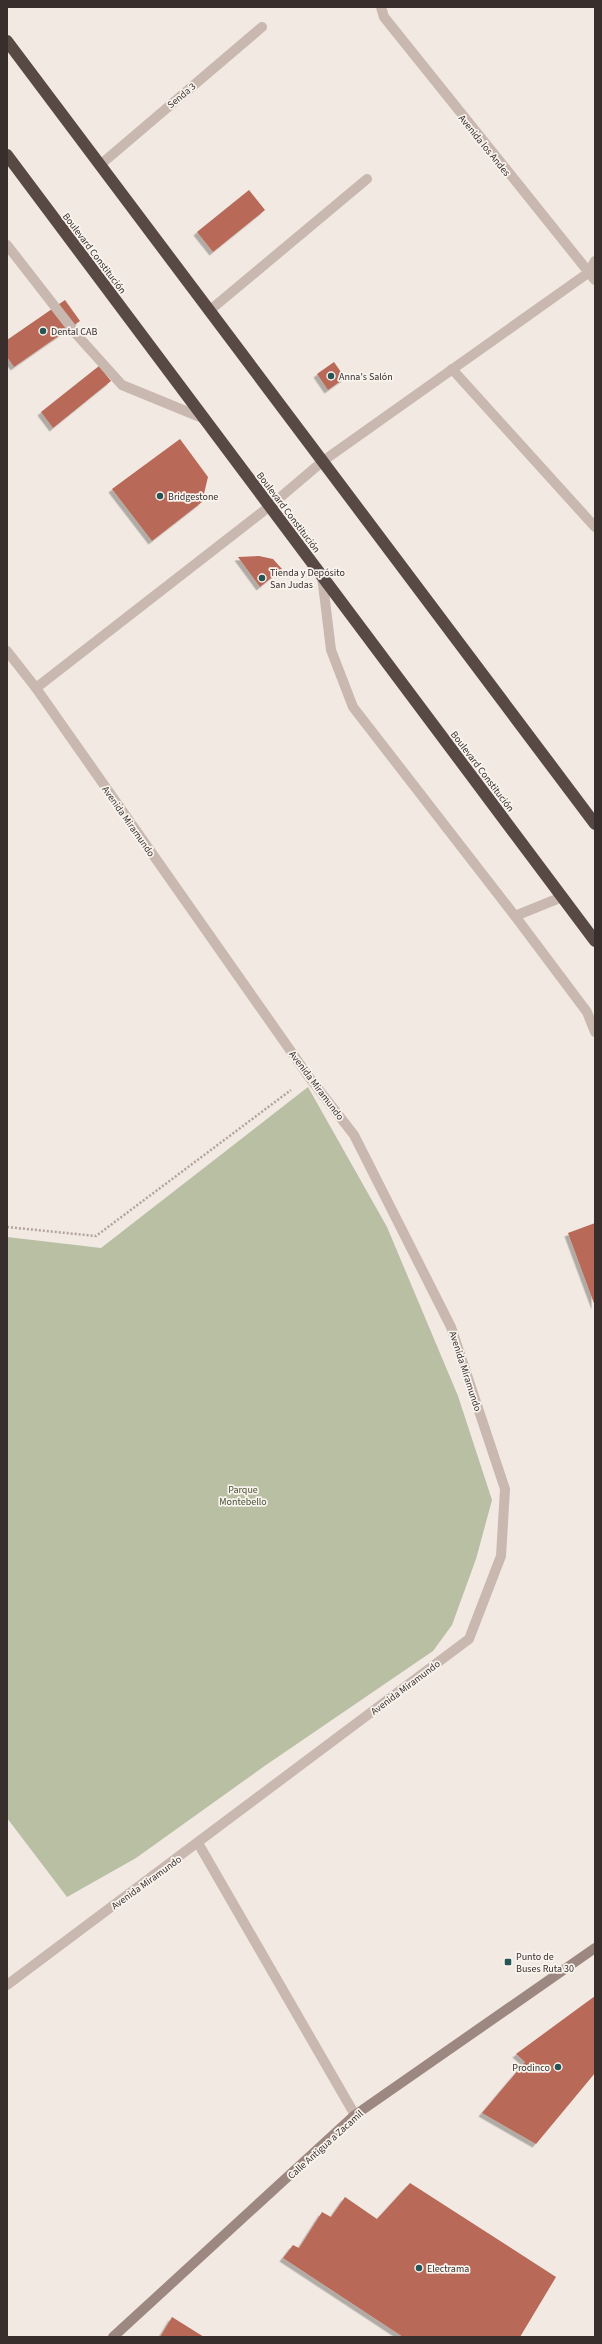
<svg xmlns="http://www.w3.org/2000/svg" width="602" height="2344" viewBox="0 0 602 2344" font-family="'Source Sans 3',sans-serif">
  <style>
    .green { fill: #b8bfa3 }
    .building { fill: #b86959; filter: url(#shadow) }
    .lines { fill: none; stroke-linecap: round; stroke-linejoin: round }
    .path { stroke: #b4a399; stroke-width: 2.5; stroke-dasharray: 2 2; stroke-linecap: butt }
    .street { stroke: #c8b8af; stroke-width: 10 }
    .secondary { stroke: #9c8880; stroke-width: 10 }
    .highway { stroke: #584944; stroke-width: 12 }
    .poi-dot { fill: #265554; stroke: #f9f3ee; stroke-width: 1.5 }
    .labels { text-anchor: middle; stroke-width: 3.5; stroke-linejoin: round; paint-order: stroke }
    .street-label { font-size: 10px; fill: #382f2c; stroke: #f9f3ee }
    .poi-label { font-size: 10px; fill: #382f2c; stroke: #f9f3ee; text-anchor: start }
    .park-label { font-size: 10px; fill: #4a5333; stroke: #f9f3ee }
  </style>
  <defs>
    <filter id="shadow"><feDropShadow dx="-3.5" dy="3.5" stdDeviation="0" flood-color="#0004"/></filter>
  </defs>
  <rect width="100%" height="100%" fill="#f1e9e2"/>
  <!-- green -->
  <path class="green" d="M308,1087L387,1227L458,1396L492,1500L476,1559L452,1625L433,1651L266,1765L136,1858L67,1897L7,1818V1237L101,1248Z"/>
  <!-- building -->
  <g class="building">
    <path d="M249,190L265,210L213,252L197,232Z"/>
    <path d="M65,300L80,321L14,367L7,357V340Z"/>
    <path d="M334,362L345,378L328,390L317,374Z"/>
    <path d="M99,366L111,381L53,428L41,412Z"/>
    <path d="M180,439L208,477L202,502L152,541L112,489Z"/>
    <path d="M259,556L273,559L282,569L260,587L238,557Z"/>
    <path d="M595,1223V1306L568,1233Z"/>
    <path d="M595,1996V2073L536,2144L482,2113L525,2062L516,2054Z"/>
    <path d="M410,2183L556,2277L520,2337H403L283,2258L293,2245L299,2248L322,2212L331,2217L345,2197L377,2219Z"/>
    <path d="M172,2317L204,2337H160Z"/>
  </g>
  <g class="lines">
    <!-- path -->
    <path class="path" d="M7,1227L96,1236L291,1090"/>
    <!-- street -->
    <g class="street">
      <path d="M381,7L384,17L595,280"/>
      <path d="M100,165L262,27"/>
      <path d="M7,245L77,335L122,385L205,419"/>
      <path d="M209,311L367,179"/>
      <path d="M452,369L595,527"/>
      <path d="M322,576L331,650L353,707L515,916L562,897"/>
      <path d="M7,651L36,688L309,1077L354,1135L451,1327L505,1489L501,1556L469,1639L7,1985"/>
      <path d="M36,688L270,506L323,461L588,273L595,261"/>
      <path d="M515,916L587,1012L595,1032"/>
      <path d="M198,1843L355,2115"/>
    </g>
    <!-- secondary -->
    <path class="secondary" d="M113,2337L355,2115L595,1948"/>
    <!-- highway -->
    <g class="highway">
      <path d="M7,41L595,824"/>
      <path d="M7,155L595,941"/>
    </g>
  </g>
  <!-- markers -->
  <g class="poi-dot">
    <circle cx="43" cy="331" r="4"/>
    <circle cx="331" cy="376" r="4"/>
    <circle cx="160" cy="496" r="4"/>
    <circle cx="262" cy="578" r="4"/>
    <rect x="504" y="1958" width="8" height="8" rx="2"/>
    <circle cx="558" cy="2067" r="4"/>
    <circle cx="419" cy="2268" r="4"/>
  </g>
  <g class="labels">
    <!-- street labels -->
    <g class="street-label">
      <text transform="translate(181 95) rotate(-40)" y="4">Senda 3</text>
      <text transform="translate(485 145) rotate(51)" y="4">Avenida los Andes</text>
      <text transform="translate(95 253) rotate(53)" y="4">Boulevard Constitución</text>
      <text transform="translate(289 512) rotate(53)" y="4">Boulevard Constitución</text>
      <text transform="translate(483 771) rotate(53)" y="4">Boulevard Constitución</text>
      <text transform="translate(129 821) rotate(55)" y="4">Avenida Miramundo</text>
      <text transform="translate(317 1085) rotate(53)" y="4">Avenida Miramundo</text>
      <text transform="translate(466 1371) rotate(72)" y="4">Avenida Miramundo</text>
      <text transform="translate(405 1687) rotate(-37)" y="4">Avenida Miramundo</text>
      <text transform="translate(146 1882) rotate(-36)" y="4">Avenida Miramundo</text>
      <text transform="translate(325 2144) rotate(-42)" y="4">Calle Antigua a Zacamil</text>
    </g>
    <!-- poi labels -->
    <g class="poi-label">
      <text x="51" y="335">Dental CAB</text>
      <text x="339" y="380">Anna's Salón</text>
      <text x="168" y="500">Bridgestone</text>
      <text x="270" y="576">Tienda y Depósito<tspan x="270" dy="12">San Judas</tspan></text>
      <text x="516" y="1960">Punto de<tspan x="516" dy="12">Buses Ruta 30</tspan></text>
      <text x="550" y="2071" text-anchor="end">Prodinco</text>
      <text x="427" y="2272">Electrama</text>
    </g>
    <!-- park labels -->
    <g class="park-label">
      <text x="243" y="1493">Parque<tspan x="243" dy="12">Montebello</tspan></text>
    </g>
  </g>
  <!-- border -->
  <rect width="602" height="2344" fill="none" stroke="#382f2c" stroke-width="16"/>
</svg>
